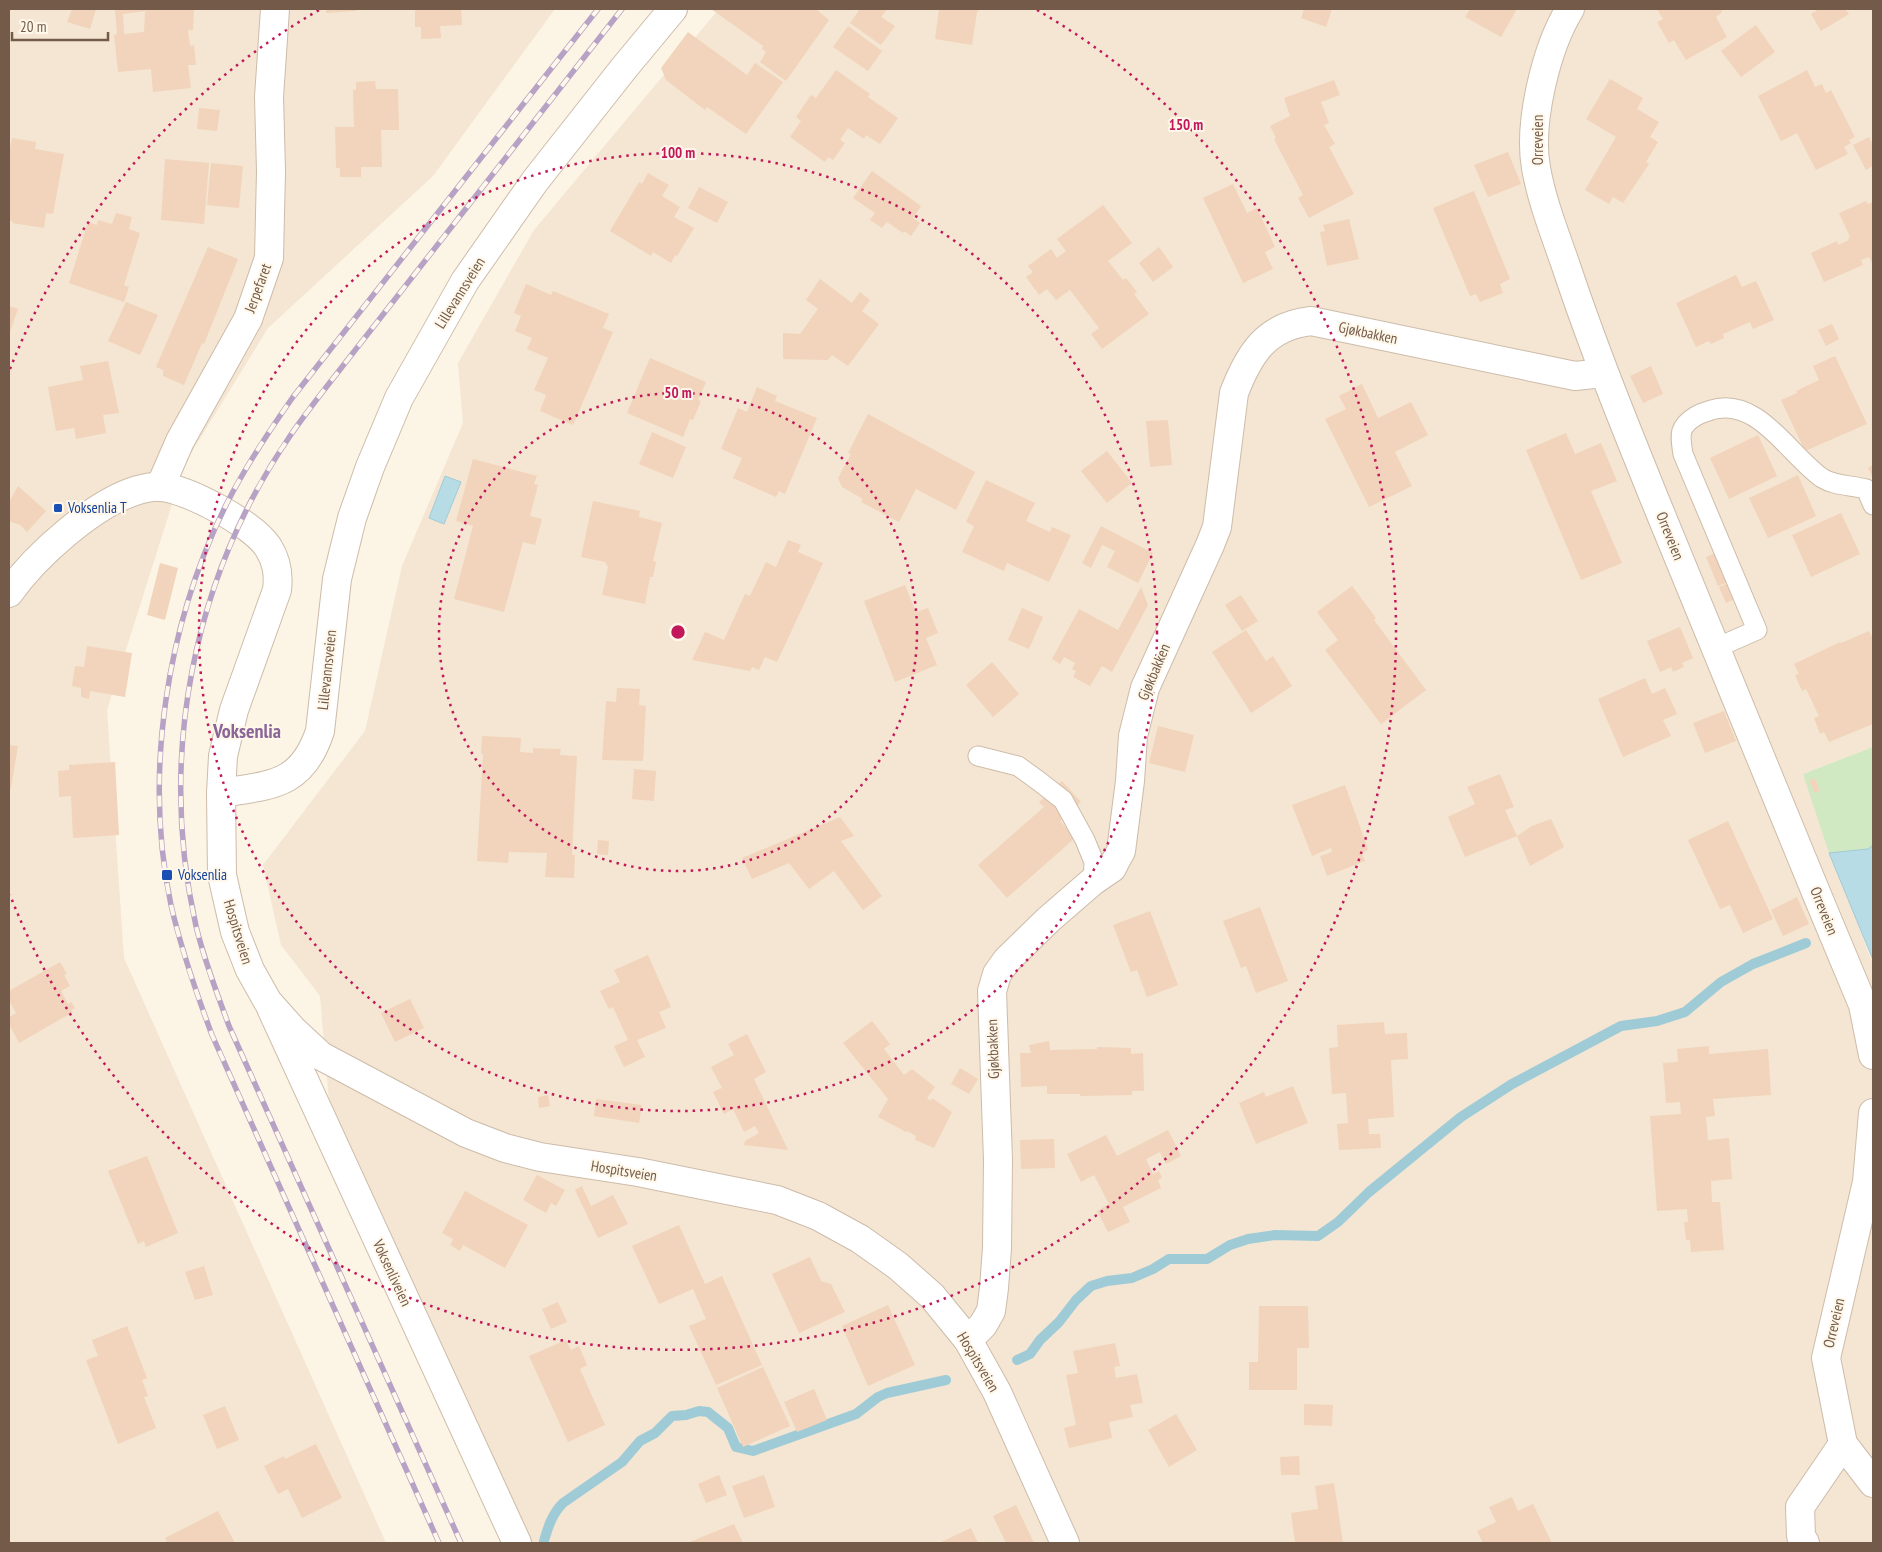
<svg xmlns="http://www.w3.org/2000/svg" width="1882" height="1552" viewBox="0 0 1882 1552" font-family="'PT Sans Narrow',sans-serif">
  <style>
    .residential { fill: #f4e6d2 }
    .green { fill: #d0e9c2 }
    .water { fill: #b8dce5; stroke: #9fcbd7 }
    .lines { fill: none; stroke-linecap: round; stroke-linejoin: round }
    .stream { stroke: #9fcbd7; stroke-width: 10 }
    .building { fill: #f1d4bb; fill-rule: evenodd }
    .service-casing { stroke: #cdbcaa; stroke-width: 21 }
    .minor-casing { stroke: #cdbcaa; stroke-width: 30 }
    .tertiary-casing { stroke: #cdbcaa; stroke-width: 30 }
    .service { stroke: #fff; stroke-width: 19 }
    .minor { stroke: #fff; stroke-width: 28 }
    .tertiary { stroke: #fff; stroke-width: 28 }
    .rail-casing { stroke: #b7a2c5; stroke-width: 5.5 }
    .rail { stroke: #fff8ea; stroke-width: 4; stroke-dasharray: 11; stroke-linecap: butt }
    .ring { fill: none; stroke: #c2185b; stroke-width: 2.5; stroke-dasharray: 2.5 5 }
    .transit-dot { fill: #1a4fb4; stroke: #fff8ea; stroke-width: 2 }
    .labels { text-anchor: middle; stroke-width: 4; stroke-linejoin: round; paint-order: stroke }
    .street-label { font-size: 15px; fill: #745b49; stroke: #fff8ea }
    .transit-label { font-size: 15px; fill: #164399; stroke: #fff8ea; text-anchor: start }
    .district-label { font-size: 20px; font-weight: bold; fill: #8a6598; stroke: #fff8ea }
    .centre { fill: #c2185b; stroke: #fff8ea; stroke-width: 2.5 }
    .ring-label { font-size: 15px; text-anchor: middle; font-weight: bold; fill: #c2185b; stroke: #fff8ea; stroke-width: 4; stroke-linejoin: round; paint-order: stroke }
  </style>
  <rect width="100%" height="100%" fill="#fcf4e4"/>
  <!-- residential -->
  <g class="residential">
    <path d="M9,9H555L433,176L268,328L185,463L107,710L124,958L386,1543H9Z"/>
    <path d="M719,9H1873V747L1803,774L1873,965V1543H517L330,1113L320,996L281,945L263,865L365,731L402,566L463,423L458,363L534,230Z"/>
  </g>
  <!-- green -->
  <path class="green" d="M1873,747V845L1868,849L1829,853L1803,774Z"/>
  <!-- water -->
  <g class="water">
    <path d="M445,476L461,482L444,524L429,518Z"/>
    <path d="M1873,845V960L1829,853L1868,849Z"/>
  </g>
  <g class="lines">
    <!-- stream -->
    <g class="stream">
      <path d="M1017,1360L1030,1354L1040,1340L1059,1322L1076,1300L1091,1286L1107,1281L1132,1278L1153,1269L1169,1259H1207L1230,1245L1248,1239L1275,1235L1318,1236L1338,1222L1369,1192L1461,1117L1512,1084L1621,1026L1657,1021L1685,1012L1721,982L1753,964L1806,943"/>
      <path d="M544,1541C548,1527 552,1514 563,1503L622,1462L640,1441L655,1433L672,1416L686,1415L699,1411L708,1412L728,1428L736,1447L753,1451L856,1414L878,1397L887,1393L946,1380"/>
    </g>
  </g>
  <!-- building -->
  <g class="building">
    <path d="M72,9H96L90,29L67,22Z"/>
    <path d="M126,9H194L193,30H188L190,46L194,45L196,65H188L191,88L153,92L151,69L118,72L114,35L117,34L115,10ZM145,11L144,32L124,34L123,14Z"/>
    <path d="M326,9H356V11L326,13Z"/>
    <path d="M415,9H461L462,25L440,26L441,38L421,39V27H415Z"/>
    <path d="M711,9H816L829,20L786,81L760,62L766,52L762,49L763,46Z"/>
    <path d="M860,9H887L881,17L895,26L881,45L850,23Z"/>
    <path d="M939,9H980L977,12L972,45L935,39Z"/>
    <path d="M1304,9H1332L1326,27L1301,18Z"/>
    <path d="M1470,9H1517L1501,37L1465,17Z"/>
    <path d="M1657,9H1721L1722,12L1716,17L1727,37L1686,60L1674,40L1669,43L1657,22L1663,19Z"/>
    <path d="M1819,9H1845L1849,14L1821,31L1811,14Z"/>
    <path d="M1756,25L1775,52L1741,77L1721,51Z"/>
    <path d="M848,26L882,51L868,71L833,47Z"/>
    <path d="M688,32L747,75L755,63L783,82L746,134L707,107L705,110L666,80L661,68Z"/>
    <path d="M836,70L870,94L868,97L898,118L880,144L866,135L864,139L848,128L840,140L845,143L833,160L828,157L825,162L790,137L801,121L796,117L811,95L816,98Z"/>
    <path d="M1807,70L1815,87L1822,84L1826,93L1831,90L1855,137L1849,140L1851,143L1844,147L1848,154L1816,170L1797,133L1781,141L1758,96Z"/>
    <path d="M1610,79L1643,98L1637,109L1659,122L1650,137L1658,142L1646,162L1649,164L1623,203L1613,197L1609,204L1585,190L1616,137L1586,119Z"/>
    <path d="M1334,80L1340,95L1321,102L1329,123L1324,125L1335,144L1329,147L1354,194L1309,218L1298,198L1303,195L1274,139L1276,138L1270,126L1290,116L1284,98Z"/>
    <path d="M375,81L376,89H398L399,130H381L382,167H361V177H340V168H336L335,127H354L353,90H356V82Z"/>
    <path d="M199,108L220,110L217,131L197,129Z"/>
    <path d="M1869,137L1873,145V166L1866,170L1853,145Z"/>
    <path d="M12,138L36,142L35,149L64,154L53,214L46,213L44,228L12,223L13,221H9V154Z"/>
    <path d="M1508,152L1521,184L1488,197L1474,165Z"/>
    <path d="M165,159L209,163L204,224L161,220Z"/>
    <path d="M211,163L243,166L239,208L207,205Z"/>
    <path d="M872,171L921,206L913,218L920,223L911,236L904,231L903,233L887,222L882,228L870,220L875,213L853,198Z"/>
    <path d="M648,173L669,185L662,196L680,207L674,217L694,228L677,256L675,255L671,263L653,252L651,256L610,231L639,182L642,184Z"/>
    <path d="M1233,184L1247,213L1257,208L1275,247L1265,252L1273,269L1243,283L1203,198Z"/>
    <path d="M699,187L728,202L717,223L688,208Z"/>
    <path d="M1474,191L1510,279L1500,284L1503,293L1480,302L1476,294L1470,296L1433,208Z"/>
    <path d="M1866,201L1868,204L1873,202V265L1869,257L1861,260L1863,265L1824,282L1811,253L1837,241L1838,245L1849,240L1848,238L1850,237L1839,213Z"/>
    <path d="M1103,205L1132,243L1108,261L1123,280L1126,278L1137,292L1134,294L1149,314L1102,349L1091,334L1099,328L1070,290L1056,300L1047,289L1039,295L1026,277L1033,272L1028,266L1051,249L1057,258L1066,251L1057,239Z"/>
    <path d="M116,213L132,217L129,229L140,233L124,285L129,287L124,302L69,283L88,222L97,225L98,220L112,224Z"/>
    <path d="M1349,219L1359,259L1327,266L1320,232L1325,231L1323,225Z"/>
    <path d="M208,247L238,259L204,344L202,343L184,385L163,376V370L156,367Z"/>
    <path d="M1159,247L1173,267L1153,282L1139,263Z"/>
    <path d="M1736,275L1742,287L1756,281L1774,320L1753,329L1750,322L1723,334L1724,338L1711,344L1709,341L1696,347L1676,303Z"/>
    <path d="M820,279L852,303L860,292L870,300L862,311L879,324L848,366L832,355L828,360L783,359V333L800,334L818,309L806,300Z"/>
    <path d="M526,284L551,295L553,291L609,314L603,328L613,332L573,425L540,411L546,395L534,390L548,358L527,349L532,338L515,331L521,316L514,313Z"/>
    <path d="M126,302L158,315L140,355L108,341Z"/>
    <path d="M9,306L18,309L9,335Z"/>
    <path d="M1832,324L1839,339L1826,346L1818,330Z"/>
    <path d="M1835,356L1867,424L1805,451L1781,400L1797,393L1796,391L1819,380L1813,366Z"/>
    <path d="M650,358L706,382L698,400L701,401L693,420L690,419L683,437L627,413Z"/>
    <path d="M108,361L119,413L103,415L106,433L76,439L74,428L56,431L48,387L83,380L80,366Z"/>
    <path d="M1651,366L1663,394L1643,403L1630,376Z"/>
    <path d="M1362,384L1378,418L1411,402L1428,435L1395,452L1412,486L1369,507L1325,419L1346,409L1339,396Z"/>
    <path d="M757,387L777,396L775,401L817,418L785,494L779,491L776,497L733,478L742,458L721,449L738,408L747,412Z"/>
    <path d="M868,414L975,472L956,510L916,489L899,522L861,502L863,499L842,487L838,478L851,454L848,453Z"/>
    <path d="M1168,420L1172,465L1150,467L1146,421Z"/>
    <path d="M652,432L686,447L673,478L639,464Z"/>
    <path d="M1566,433L1575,454L1601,443L1617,481L1591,491L1622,563L1581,580L1526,450Z"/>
    <path d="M1758,435L1777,476L1729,499L1710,458Z"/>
    <path d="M1107,451L1132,483L1107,503L1081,471Z"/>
    <path d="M473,459L537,476L534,484L538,485L530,516L542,519L535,545L523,542L504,612L454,599L473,526L456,521Z"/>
    <path d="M1873,465V478L1868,468Z"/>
    <path d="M1798,475L1816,516L1768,538L1749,498Z"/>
    <path d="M986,480L1035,503L1026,521L1050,532L1052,527L1071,535L1049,582L1007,563L1004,571L962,552L974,526L966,522Z"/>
    <path d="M18,486L46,511L27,532L20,525L9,521V502Z"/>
    <path d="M593,501L640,511L639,517L662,523L653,561L656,562L653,577H650L645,604L602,595L608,567L605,562L581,557Z"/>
    <path d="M1841,513L1860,554L1811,577L1792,535Z"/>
    <path d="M1101,526L1153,553L1138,583L1107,567L1115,551L1102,545L1091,568L1082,563Z"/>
    <path d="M788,540L801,545L798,552L823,563L777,662L765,657L759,670L752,667L750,671L692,660L705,632L724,640L745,594L750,596L766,562L776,567Z"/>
    <path d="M1715,553L1728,582L1718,586L1706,557Z"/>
    <path d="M160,563L178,568L165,620L147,615Z"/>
    <path d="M1728,583L1735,599L1726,603L1719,587Z"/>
    <path d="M905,585L916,612L928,608L938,633L926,638L937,665L895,682L864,601Z"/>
    <path d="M1352,586L1376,618L1374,620L1426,690L1381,724L1325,650L1338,640L1317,612Z"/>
    <path d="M1141,587L1148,605L1112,672L1102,666L1090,686L1073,677L1076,671L1072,669L1075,663L1064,657L1060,664L1052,659L1079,609L1118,630Z"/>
    <path d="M1241,595L1258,621L1242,631L1225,605Z"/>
    <path d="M1022,608L1043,617L1029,649L1008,640Z"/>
    <path d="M1680,627L1693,658L1682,663L1684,667L1673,672L1671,667L1660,672L1647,641Z"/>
    <path d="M1246,630L1266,661L1273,656L1292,686L1251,713L1212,652Z"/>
    <path d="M1869,631L1873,639V724L1829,742L1824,732L1820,734L1814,718L1819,716L1806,689L1802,691L1795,675L1799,674L1794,664L1840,642L1841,643Z"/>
    <path d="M87,646L132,653L125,697L90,691L89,699L81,697V688L72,686L75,666L84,667Z"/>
    <path d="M992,662L1019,694L993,717L966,685Z"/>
    <path d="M1645,678L1652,694L1665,688L1677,714L1663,720L1671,736L1623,757L1598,699Z"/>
    <path d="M617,688L640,689L639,705L646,706L643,761L602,760L606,701L616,702Z"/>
    <path d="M1724,711L1736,741L1705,753L1693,723Z"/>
    <path d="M1158,726L1194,735L1185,772L1149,763Z"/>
    <path d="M482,736L521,738L520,752L533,753V748L561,749L560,755L577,756L572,855H575L574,878L545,877L547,853L509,852L508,863L477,861L483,754H481Z"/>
    <path d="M9,745L18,746L11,788H9Z"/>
    <path d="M115,762L119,835L73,838L71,796L59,797L58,771L69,770V765Z"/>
    <path d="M634,769L656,771L654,801L632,799Z"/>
    <path d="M1500,774L1514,807L1505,810L1517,836L1532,826L1551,819L1564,847L1530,866L1517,836L1465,857L1448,817L1475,804L1467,787Z"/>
    <path d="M1815,778L1820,791L1815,793L1809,781Z"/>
    <path d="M1062,781L1081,802L1060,821L1075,838L1007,898L978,865L1044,807L1039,802Z"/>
    <path d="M1345,785L1368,849L1362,854L1365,861L1327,876L1320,856L1332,852L1331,848L1312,856L1292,805Z"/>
    <path d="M840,817L854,836L841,841L882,896L863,910L834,871L809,889L789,863L752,879L742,858Z"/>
    <path d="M1728,821L1773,919L1743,933L1730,905L1720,909L1688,840Z"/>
    <path d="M598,840L609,841L608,855L597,854Z"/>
    <path d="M1797,897L1809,924L1783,936L1771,910Z"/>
    <path d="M1260,907L1288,981L1256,993L1246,966L1241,968L1223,921Z"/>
    <path d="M1150,911L1178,985L1147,997L1137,970L1131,972L1113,925Z"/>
    <path d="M648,955L671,1007L659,1012L666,1028L637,1040L645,1057L624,1067L614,1046L628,1040L613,1007L609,1009L600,991L620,982L614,970Z"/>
    <path d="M60,962L67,974L64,975L70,986L61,991L68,1004L71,1002L75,1008L71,1010L73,1012L19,1043L9,1024V1017L16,1013L9,1000V991Z"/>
    <path d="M410,999L424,1028L395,1042L381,1013Z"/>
    <path d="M872,1021L890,1044L884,1049L904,1075L912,1069L935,1087L927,1098L931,1101L932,1098L952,1112L934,1148L915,1140L916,1136L907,1131L906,1132L878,1117L888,1099L843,1043Z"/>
    <path d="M1384,1022L1385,1034L1407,1033L1408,1059L1391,1060L1394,1117L1368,1119L1369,1134H1380L1381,1148L1339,1150L1337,1124L1348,1123L1346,1093L1332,1094L1329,1048L1338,1047L1337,1025Z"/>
    <path d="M747,1034L766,1072L754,1079L788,1150L744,1145L745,1141L759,1133L755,1126L744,1132L733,1109L724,1114L713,1092L722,1088L711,1067L734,1055L728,1044Z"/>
    <path d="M1049,1041L1050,1050L1097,1049V1047L1131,1048V1054L1143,1053L1144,1091H1132V1095L1080,1096V1094H1047V1086L1021,1087L1020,1053H1031L1029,1045Z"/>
    <path d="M1709,1046V1054L1768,1049L1771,1095L1713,1099L1715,1116L1706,1117L1708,1140L1729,1138L1732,1179L1711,1181L1712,1202H1720L1724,1250L1691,1252L1690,1240H1686L1684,1222H1688L1687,1209L1657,1211L1650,1116L1681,1114L1680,1102L1666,1103L1663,1063L1678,1062L1677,1049Z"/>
    <path d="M960,1068L978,1079L969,1094L951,1084Z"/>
    <path d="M1293,1086L1308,1123L1256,1144L1239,1103L1264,1092L1266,1097Z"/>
    <path d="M548,1095L550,1106L539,1108L538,1097Z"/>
    <path d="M596,1099L642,1105L639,1123L594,1116Z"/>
    <path d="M1168,1130L1181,1156L1166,1164L1160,1152L1146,1159L1153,1174L1159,1171L1162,1178L1158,1180L1161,1188L1123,1207L1130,1222L1108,1232L1097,1211L1109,1204L1094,1175L1081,1182L1067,1154L1106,1135L1117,1156Z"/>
    <path d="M1054,1139L1055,1168L1021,1169L1020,1140Z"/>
    <path d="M147,1156L178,1233L146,1247L144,1241L138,1244L108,1171Z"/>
    <path d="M537,1175L565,1190L556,1206L551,1203L546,1213L523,1200Z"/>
    <path d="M582,1186L591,1206L613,1195L628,1224L598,1238L575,1190Z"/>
    <path d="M465,1191L528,1225L505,1268L463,1245L460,1251L450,1245L453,1239L442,1233Z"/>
    <path d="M679,1225L705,1284L722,1276L762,1365L716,1385L689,1326L706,1319L693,1289L659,1304L632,1246Z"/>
    <path d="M810,1257L821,1281L831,1284L845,1312L799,1333L772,1274Z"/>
    <path d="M204,1266L213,1295L195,1300L185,1272Z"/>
    <path d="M558,1302L567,1322L551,1329L542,1309Z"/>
    <path d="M888,1305L915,1365L868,1386L842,1326Z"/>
    <path d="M1259,1306H1308L1309,1348H1297V1390H1249V1362H1258Z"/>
    <path d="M127,1326L147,1378L142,1380L148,1396L144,1397L156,1428L118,1444L86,1360L98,1356L92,1340Z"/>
    <path d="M566,1340L571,1350L579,1346L587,1365L580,1369L605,1425L568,1442L529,1356Z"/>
    <path d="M1115,1343L1120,1366L1114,1367L1116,1378L1137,1374L1143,1403L1130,1405L1133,1417L1109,1422L1112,1438L1069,1448L1064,1428L1076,1425L1066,1375L1078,1373L1073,1351Z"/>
    <path d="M763,1367L790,1426L743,1447L717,1388Z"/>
    <path d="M814,1389L827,1420L797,1432L784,1402Z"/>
    <path d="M1304,1404L1333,1405L1332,1426L1304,1425Z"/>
    <path d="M225,1406L239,1440L217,1449L203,1415Z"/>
    <path d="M1176,1414L1197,1450L1169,1467L1148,1430Z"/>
    <path d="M316,1444L342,1498L302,1518L288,1489L278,1494L264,1466L284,1456L285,1459Z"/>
    <path d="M1299,1456L1300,1475H1281L1280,1457Z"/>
    <path d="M719,1475L727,1495L706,1503L698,1484Z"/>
    <path d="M764,1475L775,1507L744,1518L732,1486Z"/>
    <path d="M1334,1483L1343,1543H1295L1291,1513L1318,1509L1315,1486Z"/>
    <path d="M1512,1497L1518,1511L1533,1504L1552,1543H1483L1477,1531L1496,1522L1489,1507Z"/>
    <path d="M1016,1505L1034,1543H1006L993,1516Z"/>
    <path d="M218,1511L235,1543H164L167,1541L165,1538Z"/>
    <path d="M734,1524L743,1543H687Z"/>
    <path d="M971,1528L978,1543H939Z"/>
  </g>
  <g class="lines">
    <!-- service casing -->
    <g class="service-casing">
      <g id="service">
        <path d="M1716,648L1757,630L1683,454C1680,435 1678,427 1696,416C1701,413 1706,412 1711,410C1758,396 1788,454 1822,478C1835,486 1851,485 1866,489L1873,505"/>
        <path d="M978,756L1018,766L1040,782L1063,800L1085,840L1094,862L1093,881L1095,883"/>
      </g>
    </g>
    <!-- minor casing -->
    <g class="minor-casing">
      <g id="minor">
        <path d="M1570,9C1546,48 1528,123 1536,168C1542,202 1555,234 1566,266C1593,347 1625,426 1657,505C1726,672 1793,839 1863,1005L1873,1055"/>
        <path d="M160,487L180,441L248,319L269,258L271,171L269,97L275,9"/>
        <path d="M271,1008L517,1543"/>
        <path d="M968,1340L983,1325L991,1311L994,1288L997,1248L998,1160L992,991L997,974L1007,960L1048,920L1093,881L1112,868L1116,860L1121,851L1130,781L1133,736L1145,688L1210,545L1217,527L1234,393C1249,354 1266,326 1311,321L1575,376L1603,373"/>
        <path d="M1843,1444L1826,1358L1867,1182L1873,1113"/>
      </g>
    </g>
    <!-- tertiary casing -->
    <g class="tertiary-casing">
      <g id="tertiary">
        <path d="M9,593C35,556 94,503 138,490C145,488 153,486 161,487C188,489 253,524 268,547C277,561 279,574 277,590L234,710L223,756L221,793L222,875L235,932L250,970L268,1002L293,1030L321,1056L466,1133L505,1148L540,1157L638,1172L777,1200L818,1216L860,1239L898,1266L932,1296L968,1340L997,1392L1065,1543"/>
        <path d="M221,793C271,785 302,786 320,731L337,579L352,518L370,467L399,398L465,281L535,181L624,68L673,9"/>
        <path d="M1805,1543L1801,1536L1800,1507L1843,1444L1873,1483"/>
      </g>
    </g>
    <!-- service -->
    <use href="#service" class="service"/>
    <!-- minor -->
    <use href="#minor" class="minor"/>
    <!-- tertiary -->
    <use href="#tertiary" class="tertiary"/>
    <!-- rail casing -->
    <g class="rail-casing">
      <g id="rail">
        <path d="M439,1543L212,1035C196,992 181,949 171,905C143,773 167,623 227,503C246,466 269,431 293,397L598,9"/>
        <path d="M461,1543L229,1026C217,993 204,960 196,926C158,757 192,579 290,436C303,417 317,399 331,381L622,9"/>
      </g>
    </g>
    <!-- rail -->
    <use href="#rail" class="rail"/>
  </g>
  <!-- distance rings -->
  <g class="ring">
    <circle cx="678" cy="632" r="239"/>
    <circle cx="678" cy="632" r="479"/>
    <path d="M10 369A718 718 0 0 1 319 10M1037 10A718 718 0 1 1 10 895"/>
  </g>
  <!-- markers -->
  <g class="transit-dot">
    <rect x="53" y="503" width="10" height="10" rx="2.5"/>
    <rect x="161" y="869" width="12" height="12" rx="2.5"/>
  </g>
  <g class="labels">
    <!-- street labels -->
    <g class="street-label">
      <text transform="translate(1538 140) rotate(-90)" y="5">Orreveien</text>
      <text transform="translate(258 288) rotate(-70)" y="5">Jerpefaret</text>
      <text transform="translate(460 293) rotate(-58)" y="5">Lillevannsveien</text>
      <text transform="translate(1368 333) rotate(12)" y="5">Gjøkbakken</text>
      <text transform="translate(1670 536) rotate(68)" y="5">Orreveien</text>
      <text transform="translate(327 670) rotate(-84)" y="5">Lillevannsveien</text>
      <text transform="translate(1154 672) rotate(-67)" y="5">Gjøkbakken</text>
      <text transform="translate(1824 911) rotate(68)" y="5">Orreveien</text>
      <text transform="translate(238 932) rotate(73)" y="5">Hospitsveien</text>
      <text transform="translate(993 1049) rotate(-92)" y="5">Gjøkbakken</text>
      <text transform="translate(624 1171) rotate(9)" y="5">Hospitsveien</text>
      <text transform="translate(392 1273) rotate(65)" y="5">Voksenliveien</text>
      <text transform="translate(1834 1323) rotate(-77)" y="5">Orreveien</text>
      <text transform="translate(978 1362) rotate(59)" y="5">Hospitsveien</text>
    </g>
    <!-- transit labels -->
    <g class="transit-label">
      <text x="68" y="513">Voksenlia T</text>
      <text x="178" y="880">Voksenlia</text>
    </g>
    <!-- district labels -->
    <g class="district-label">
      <text x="247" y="738">Voksenlia</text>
    </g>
  </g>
  <circle cx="678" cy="632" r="8" class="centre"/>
  <g class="ring-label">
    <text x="1186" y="130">150 m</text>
    <text x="678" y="158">100 m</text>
    <text x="678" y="398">50 m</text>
  </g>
  <!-- border -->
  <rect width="1882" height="1552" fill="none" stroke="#745b49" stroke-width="20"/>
  <!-- scale -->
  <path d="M12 32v8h96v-8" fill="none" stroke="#745b49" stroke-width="2.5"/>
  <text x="20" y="32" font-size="15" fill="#745b49" stroke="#fff8ea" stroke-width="4" paint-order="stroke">20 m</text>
</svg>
